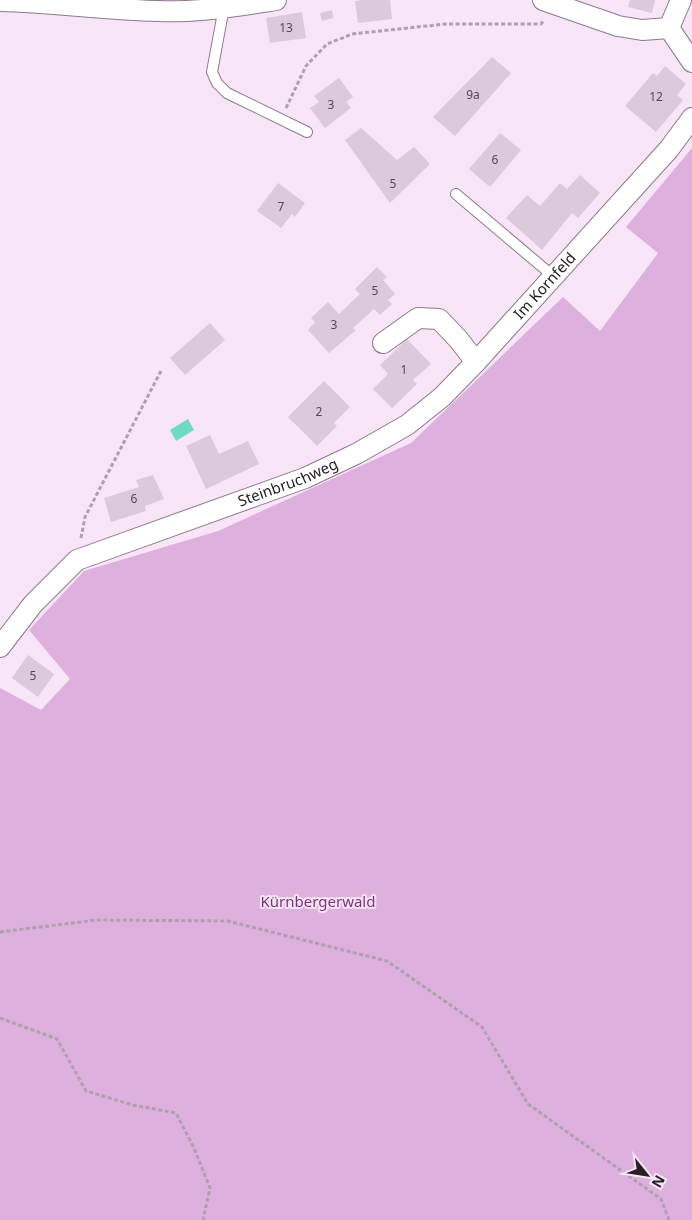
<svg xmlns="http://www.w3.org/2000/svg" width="692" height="1220" viewBox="0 0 692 1220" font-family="'Noto Sans',sans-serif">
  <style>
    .green { fill: #deb0dd }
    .water { fill: #6ddcc1 }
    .building { fill: #dcc9dc }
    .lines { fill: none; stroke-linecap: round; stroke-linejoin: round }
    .lane-casing { stroke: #8b798a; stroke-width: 12 }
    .street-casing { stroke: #8b798a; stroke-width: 22 }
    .path { stroke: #afa0af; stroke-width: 3; stroke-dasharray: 4 2.5; stroke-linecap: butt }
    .lane { stroke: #fff; stroke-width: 10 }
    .street { stroke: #fff; stroke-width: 20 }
    .labels { text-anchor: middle; stroke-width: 4; stroke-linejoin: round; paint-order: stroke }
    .number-label { font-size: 12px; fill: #544a54 }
    .street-label { font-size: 15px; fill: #272027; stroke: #f9e5f8 }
    .park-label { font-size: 15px; fill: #7b327c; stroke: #f9e5f8 }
  </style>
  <rect width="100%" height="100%" fill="#f9e5f8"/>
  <!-- green -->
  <path class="green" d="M692,148V1220H0V688L41,710L70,679L29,630L84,571L218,531L411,443L563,297L600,331L658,253L626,227Z"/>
  <!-- water -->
  <path class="water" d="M188,419L194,430L176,441L170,430Z"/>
  <!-- building -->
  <g class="building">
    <path d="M362,0H390L392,19L358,23L355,1Z"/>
    <path d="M630,0H655L652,13L628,7Z"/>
    <path d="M332,10L333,18L322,21L320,13Z"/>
    <path d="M302,12L306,38L270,43L266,18Z"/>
    <path d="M492,57L511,73L455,136L433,117Z"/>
    <path d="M665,66L686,84L677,95L683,100L656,132L625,106L653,73L657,76Z"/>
    <path d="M339,78L353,97L346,102L351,108L325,128L310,108L319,102L314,96Z"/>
    <path d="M361,128L397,160L414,147L430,164L390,203L345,140Z"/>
    <path d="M500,133L521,150L490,187L469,169Z"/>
    <path d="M580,175L600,193L578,218L572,213L542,250L506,218L527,195L540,206L560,183L567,189Z"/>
    <path d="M278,183L305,203L295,217L292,214L281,228L257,211Z"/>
    <path d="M377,267L387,277L383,280L395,294L388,300L392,304L380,315L374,309L353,328L356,330L329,353L308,330L315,322L311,318L328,302L339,314L360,294L355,289Z"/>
    <path d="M210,323L225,340L185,375L170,358Z"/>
    <path d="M407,339L431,364L413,380L417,384L392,408L373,389L388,374L380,365Z"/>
    <path d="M324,381L350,407L334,423L337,426L317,446L288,417Z"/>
    <path d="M210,435L219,454L248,441L259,464L206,489L186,446Z"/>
    <path d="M153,475L164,499L145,506L146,511L111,522L104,498L139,487L136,480Z"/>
    <path d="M28,655L54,674L38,697L12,678Z"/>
  </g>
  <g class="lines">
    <!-- lane casing -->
    <g class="lane-casing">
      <g id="lane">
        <path d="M224,7L212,72L217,83L227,93L307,132"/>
        <path d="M456,194L553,276"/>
      </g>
    </g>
    <!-- street casing -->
    <g class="street-casing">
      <g id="street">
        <path d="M543,0L618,26L642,30L669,28L681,0"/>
        <path d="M0,1C53,2 105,10 158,11C197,13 237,6 276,0"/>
        <path d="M669,28L692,62"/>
        <path d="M383,343L418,318L439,319L458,339L476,362"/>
        <path id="s1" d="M0,647L33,604L77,560L305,478L356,454L407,425L442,397L476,362L669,149L692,118"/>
      </g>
    </g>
    <!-- path -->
    <g class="path">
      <path d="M286,108L306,66L327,44L352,34L445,24H541L544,20"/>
      <path d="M81,538L85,517L162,369"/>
      <path d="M0,932L97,920L228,921L387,961L482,1027L528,1104L661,1199L669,1220"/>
      <path d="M0,1018L57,1039L86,1091L133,1105L176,1113L194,1148L210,1188L203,1220"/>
    </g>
    <!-- lane -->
    <use href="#lane" class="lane"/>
    <!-- street -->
    <use href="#street" class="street"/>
  </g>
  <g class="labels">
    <!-- number labels -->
    <g class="number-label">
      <text x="286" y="32">13</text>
      <text x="473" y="99">9a</text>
      <text x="656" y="101">12</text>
      <text x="331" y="109">3</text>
      <text x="495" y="164">6</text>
      <text x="393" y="188">5</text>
      <text x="281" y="211">7</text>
      <text x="375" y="295">5</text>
      <text x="334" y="329">3</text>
      <text x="404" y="374">1</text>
      <text x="319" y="416">2</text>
      <text x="134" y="503">6</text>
      <text x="33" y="680">5</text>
    </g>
    <!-- street labels -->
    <g class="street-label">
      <text dy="5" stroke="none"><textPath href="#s1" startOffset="670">Im Kornfeld</textPath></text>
      <text dy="5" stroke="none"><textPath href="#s1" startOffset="341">Steinbruchweg</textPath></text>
    </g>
    <!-- park labels -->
    <g class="park-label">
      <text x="318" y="907">Kürnbergerwald</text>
    </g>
  </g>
  <!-- north arrow -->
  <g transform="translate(647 1175) rotate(120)" stroke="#f9e5f8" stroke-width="4" paint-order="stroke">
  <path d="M0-4L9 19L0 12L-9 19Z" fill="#272027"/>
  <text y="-8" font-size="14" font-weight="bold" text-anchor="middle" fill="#272027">N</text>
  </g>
</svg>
